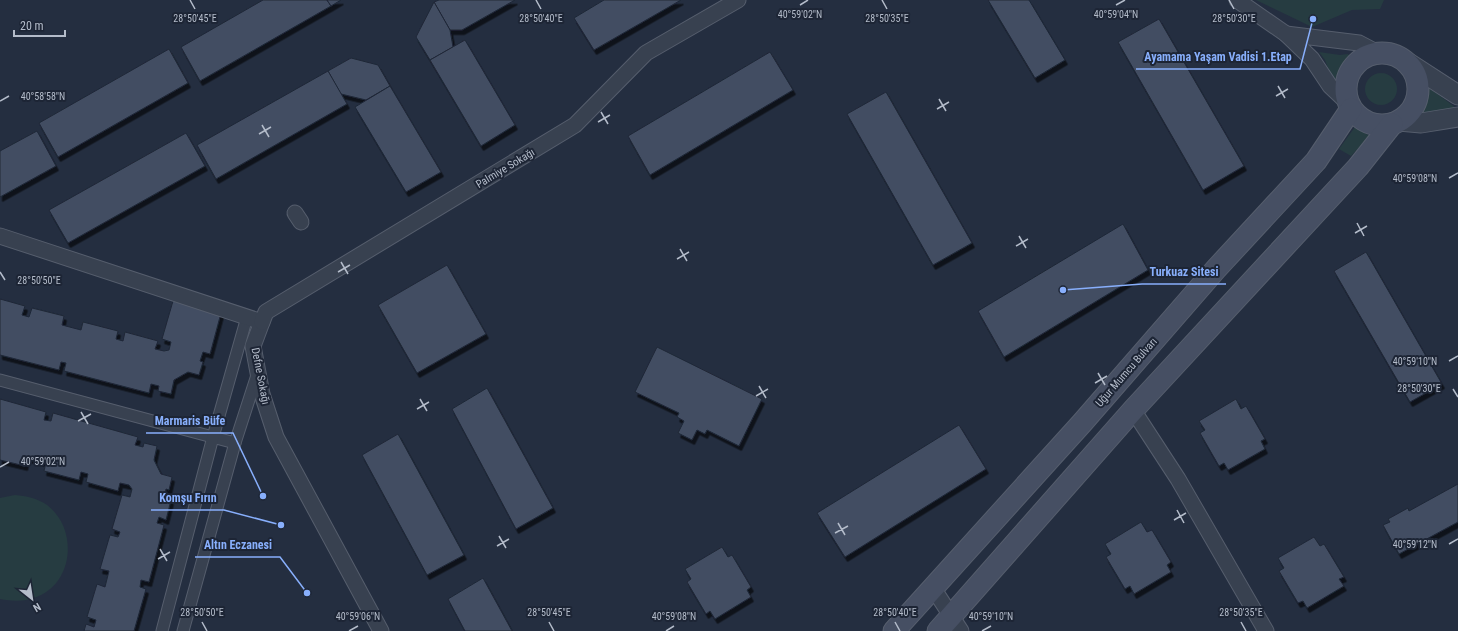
<svg xmlns="http://www.w3.org/2000/svg" width="1458" height="631" viewBox="0 0 1458 631" font-family="'Roboto Condensed',sans-serif">
  <style>
    .green { fill: #263c41 }
    .building { fill: #424e62; stroke: #1f2737; filter: url(#shadow) }
    .lines { fill: none; stroke-linecap: round; stroke-linejoin: round }
    .pedestrian-casing { stroke: #565e6d; stroke-width: 13 }
    .minor-casing { stroke: #565e6d; stroke-width: 17 }
    .tertiary-casing { stroke: #565e6d; stroke-width: 21 }
    .secondary-casing { stroke: #565e6d; stroke-width: 23 }
    .pedestrian { stroke: #384150; stroke-width: 11 }
    .minor { stroke: #384150; stroke-width: 15 }
    .tertiary { stroke: #384150; stroke-width: 19 }
    .secondary { stroke: #464f63; stroke-width: 21 }
    .ticks { fill: none; stroke: #b4bcca; stroke-width: 1.5 }
    .labels { text-anchor: middle; stroke-width: 4; stroke-linejoin: round; paint-order: stroke }
    .street-label { font-size: 11px; fill: #b4bcca; stroke: #1d2535 }
    .ticks-label { font-size: 10px; text-anchor: middle; fill: #b4bcca; stroke: #1d2535; stroke-width: 4; stroke-linejoin: round; paint-order: stroke }
    .leader { fill: none; stroke: #88affc; stroke-width: 1.5 }
    .callout-dot { fill: #88affc; stroke: #1d2535; stroke-width: 1.5 }
    .callout-label { font-size: 12px; text-anchor: middle; font-weight: bold; fill: #88affc; stroke: #1d2535; stroke-width: 4; stroke-linejoin: round; paint-order: stroke }
  </style>
  <defs>
    <filter id="shadow"><feDropShadow dx="2.5" dy="4.5" stdDeviation="0" flood-color="#0009"/></filter>
  </defs>
  <rect width="100%" height="100%" fill="#242e40"/>
  <!-- green -->
  <g class="green">
    <path d="M1256,0H1384L1380,9L1352,10L1312,27Z"/>
    <path d="M1319,52L1340,55L1348,54L1350,57L1340,67L1334,83L1325,60Z"/>
    <circle cx="1381" cy="89" r="16"/>
    <path d="M1427,86L1456,108L1418,118L1425,99Z"/>
    <path d="M1355,127L1370,136L1351,156L1339,149Z"/>
    <path d="M15,495C26,496 37,498 47,505C79,529 74,586 33,598C22,602 11,601 0,599V498Z"/>
  </g>
  <!-- building -->
  <g class="building">
    <path d="M263,0H327L331,6L200,81L181,47Z"/>
    <path d="M327,0H341L331,6Z"/>
    <path d="M439,0H515L462,30H450L434,2Z"/>
    <path d="M604,0H681L594,50L574,18Z"/>
    <path d="M988,0H1029L1065,60L1035,78Z"/>
    <path d="M434,2L450,30L453,47L430,60L416,37Z"/>
    <path d="M1159,19L1244,166L1203,190L1118,42Z"/>
    <path d="M465,40L515,125L481,146L430,60Z"/>
    <path d="M169,49L188,83L58,157L39,123Z"/>
    <path d="M770,52L793,90L650,175L628,136Z"/>
    <path d="M351,58L378,65L390,86L366,100L341,94L328,71Z"/>
    <path d="M328,71L347,104L216,179L197,145Z"/>
    <path d="M390,86L441,172L406,192L355,107Z"/>
    <path d="M886,92L972,243L933,265L847,114Z"/>
    <path d="M37,131L56,166L0,197V151Z"/>
    <path d="M186,133L205,166L68,243L49,210Z"/>
    <path d="M1123,224L1148,270L1004,357L978,311Z"/>
    <path d="M1366,252L1442,384L1410,402L1334,271Z"/>
    <path d="M447,265L486,334L417,373L378,305Z"/>
    <path d="M0,299L25,306L22,315L29,317L32,308L64,316L62,325L81,330L83,322L118,331L116,339L123,341L125,332L158,341L155,349L164,351L169,350L171,342L162,339L173,301L221,313L210,354L203,352L200,361L203,362L199,375L188,372L174,380L171,394L158,391L159,386L151,384L149,393L64,371L66,363L61,362L59,370L0,355Z"/>
    <path d="M657,347L762,399L739,446L707,430L705,434L697,430L692,440L678,433L684,421L677,417L679,413L635,392Z"/>
    <path d="M487,388L553,508L516,529L452,409Z"/>
    <path d="M0,399L46,412L44,420L51,421L53,413L138,437L135,445L143,447L144,443L157,446L154,460L161,474L172,477L169,490L166,489L164,498L171,500L166,520L159,517L157,523L164,525L149,582L141,580L140,587L146,589L134,631H84L86,624L94,627L96,620L87,617L97,584L105,587L109,571L100,569L110,535L118,537L120,532L112,529L122,495L130,497L132,489L129,485L120,483L118,491L86,482L88,474L81,472L79,480L44,471L46,463L27,458L25,466L0,460Z"/>
    <path d="M1236,399L1241,409L1246,406L1265,439L1261,441L1265,449L1228,470L1224,463L1219,466L1200,433L1205,430L1199,421Z"/>
    <path d="M959,425L986,469L845,557L817,513Z"/>
    <path d="M398,434L464,555L427,575L362,455Z"/>
    <path d="M1458,484V522L1399,554L1383,525L1390,522L1388,519L1408,508L1409,511Z"/>
    <path d="M1141,522L1147,532L1152,530L1171,562L1167,565L1171,572L1134,594L1130,586L1125,589L1106,557L1111,554L1105,544Z"/>
    <path d="M1314,537L1320,546L1324,544L1344,577L1339,579L1344,586L1307,608L1303,601L1298,603L1279,571L1284,568L1278,558Z"/>
    <path d="M722,547L728,557L732,555L751,587L747,590L751,597L715,619L710,611L706,614L687,582L691,579L685,569Z"/>
    <path d="M483,578L512,631H465L448,599Z"/>
  </g>
  <g class="lines">
    <!-- pedestrian casing -->
    <g class="pedestrian-casing">
      <g id="pedestrian">
        <path d="M0,380L235,443"/>
        <path d="M162,631L213,437L247,317"/>
        <path d="M183,631L235,443L258,372"/>
      </g>
    </g>
    <!-- minor casing -->
    <g class="minor-casing">
      <g id="minor">
        <path d="M1237,0L1286,34"/>
        <path d="M1348,103L1330,86L1312,59L1286,34L1359,43L1378,53"/>
        <path d="M295,213L301,222"/>
        <path d="M0,236L262,322L253,346L262,394L276,437L381,631"/>
        <path d="M262,322L266,312L575,125L646,53L738,0"/>
        <path d="M1133,410L1178,479L1266,631"/>
        <path d="M933,588L961,631"/>
      </g>
    </g>
    <!-- tertiary casing -->
    <g class="tertiary-casing">
      <g id="tertiary">
        <path d="M1404,60L1458,95"/>
        <path d="M1399,121L1421,123L1458,117"/>
      </g>
    </g>
    <!-- secondary casing -->
    <g class="secondary-casing">
      <g id="secondary">
        <circle cx="1382" cy="89" r="36"/>
        <path d="M894,631L1082,423L1216,269L1316,161L1351,109"/>
        <path d="M938,631L1133,410L1358,167L1392,124"/>
      </g>
    </g>
    <!-- pedestrian -->
    <use href="#pedestrian" class="pedestrian"/>
    <!-- minor -->
    <use href="#minor" class="minor"/>
    <!-- tertiary -->
    <use href="#tertiary" class="tertiary"/>
    <!-- secondary -->
    <use href="#secondary" class="secondary"/>
  </g>
  <!-- ticks -->
  <path class="ticks" d="M190,0L195,9M536,0L541,9M882,0L887,9M1229,0L1234,9M800,5L808,0M1116,5L1125,0M1278,86L1285,98M1276,96L1288,89M939,99L946,111M0,101L9,96M937,109L949,102M601,112L608,124M598,122L610,115M262,125L269,137M259,134L271,127M1449,178L1458,173M1357,223L1364,236M1355,233L1367,226M1019,236L1026,248M1016,246L1028,239M680,249L687,261M677,259L689,252M341,262L348,274M0,272L5,280M338,272L350,265M1449,361L1458,356M1098,373L1105,385M1095,383L1107,376M759,386L766,398M1453,389L1458,397M756,396L768,389M420,399L427,411M417,409L429,402M81,412L88,424M78,421L91,414M0,467L9,462M1177,510L1184,523M1174,520L1186,513M838,523L845,535M835,533L848,526M499,536L506,548M1449,544L1458,539M497,546L509,539M160,549L167,561M158,559L170,552M202,622L207,631M549,622L554,631M895,622L900,631M1241,622L1246,631M349,631L358,626M666,631L674,626M982,631L991,626"/>
  <g class="labels">
    <!-- street labels -->
    <g class="street-label">
      <text transform="translate(505 168) rotate(-31)" y="4">Palmiye Sokağı</text>
      <text transform="translate(1126 372) rotate(-49)" y="4">Uğur Mumcu Bulvarı</text>
      <text transform="translate(261 376) rotate(79)" y="4">Defne Sokağı</text>
    </g>
  </g>
  <g class="ticks-label">
    <text x="800" y="18">40°59'02"N</text>
    <text x="1116" y="18">40°59'04"N</text>
    <text x="195" y="22">28°50'45"E</text>
    <text x="541" y="22">28°50'40"E</text>
    <text x="887" y="22">28°50'35"E</text>
    <text x="1234" y="22">28°50'30"E</text>
    <text x="43" y="100">40°58'58"N</text>
    <text x="1415" y="182">40°59'08"N</text>
    <text x="39" y="284">28°50'50"E</text>
    <text x="1415" y="365">40°59'10"N</text>
    <text x="1419" y="392">28°50'30"E</text>
    <text x="43" y="465">40°59'02"N</text>
    <text x="1415" y="548">40°59'12"N</text>
    <text x="202" y="616">28°50'50"E</text>
    <text x="549" y="616">28°50'45"E</text>
    <text x="895" y="616">28°50'40"E</text>
    <text x="1241" y="616">28°50'35"E</text>
    <text x="358" y="620">40°59'06"N</text>
    <text x="674" y="620">40°59'08"N</text>
    <text x="991" y="620">40°59'10"N</text>
  </g>
  <!-- callouts -->
  <path class="leader" d="M1313 19L1300 69H1136M1063 290L1142 284H1226M263 496L233 433H146M281 525L224 510H151M307 593L280 557H195"/>
  <g class="callout-dot">
    <circle cx="1313" cy="19" r="4"/>
    <circle cx="1063" cy="290" r="4"/>
    <circle cx="263" cy="496" r="4"/>
    <circle cx="281" cy="525" r="4"/>
    <circle cx="307" cy="593" r="4"/>
  </g>
  <g class="callout-label">
    <text x="1218" y="61">Ayamama Yaşam Vadisi 1.Etap</text>
    <text x="1184" y="276">Turkuaz Sitesi</text>
    <text x="190" y="425">Marmaris Büfe</text>
    <text x="188" y="502">Komşu Fırın</text>
    <text x="238" y="549">Altın Eczanesi</text>
  </g>
  <!-- north arrow -->
  <g transform="translate(32 599) rotate(150)" stroke="#1d2535" stroke-width="3" paint-order="stroke">
  <path d="M0-3L7 15L0 10L-7 15Z" fill="#b4bcca"/>
  <text y="-6" font-size="11" font-weight="bold" text-anchor="middle" fill="#b4bcca">N</text>
  </g>
  <!-- scale -->
  <path d="M14 30v6h51v-6" fill="none" stroke="#b4bcca" stroke-width="2"/>
  <text x="20" y="30" font-size="12" fill="#b4bcca" stroke="#1d2535" stroke-width="3" paint-order="stroke">20 m</text>
</svg>
